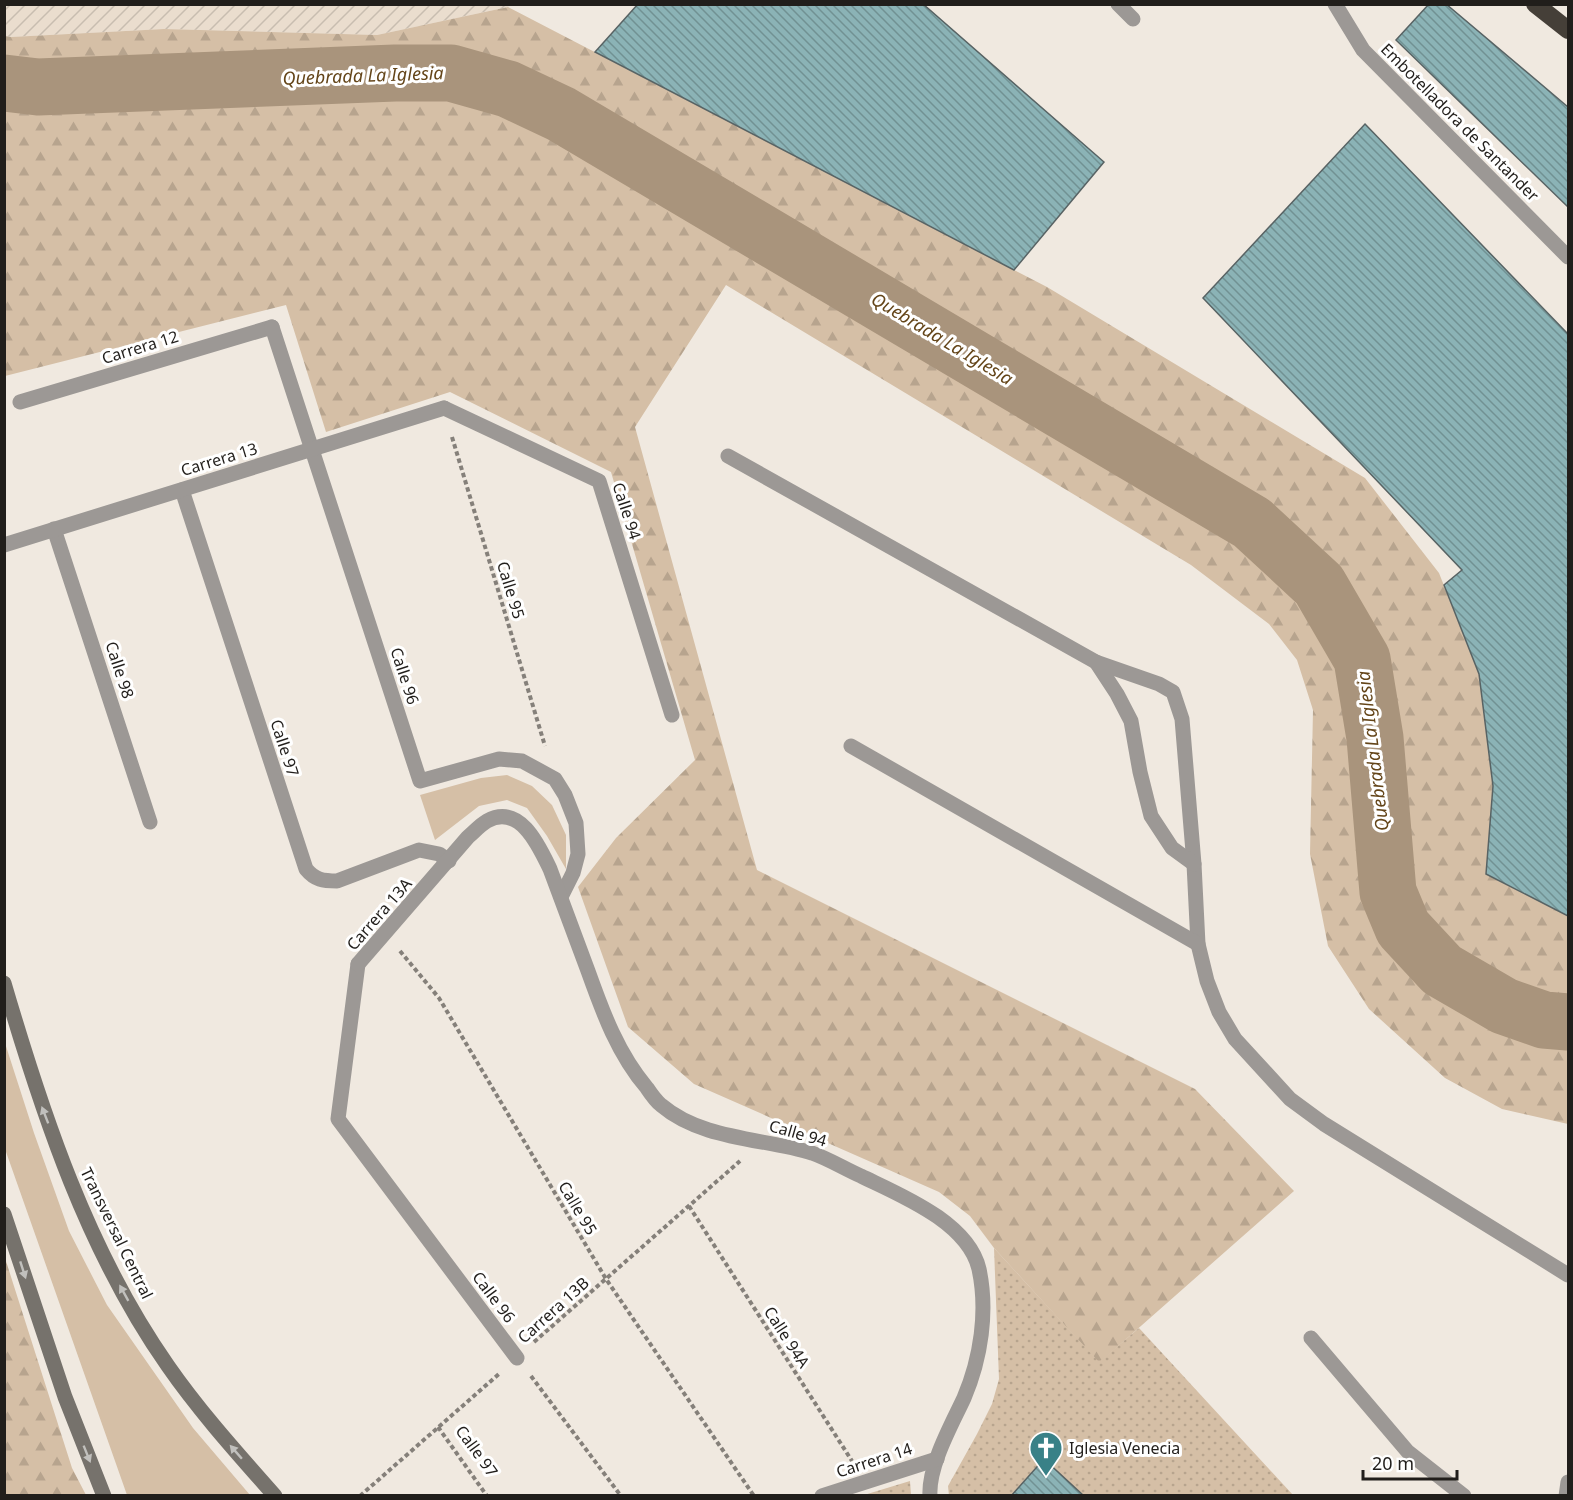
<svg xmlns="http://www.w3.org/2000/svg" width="1573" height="1500" viewBox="0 0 1573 1500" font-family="'Noto Sans',sans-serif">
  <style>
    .industrial { fill: url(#industrial-furrows) }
    .green { fill: #d5bfa6 }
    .forest { fill: url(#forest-firs) }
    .park { fill: url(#park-dots) }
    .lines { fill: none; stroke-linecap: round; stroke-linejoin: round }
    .river { stroke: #a9947c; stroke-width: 57 }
    .building { fill: url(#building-back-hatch); stroke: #586364; stroke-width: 1.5 }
    .path { stroke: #85807a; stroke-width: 4; stroke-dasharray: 4.5 3; stroke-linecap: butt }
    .lane { stroke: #9c9895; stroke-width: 15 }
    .street { stroke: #9c9895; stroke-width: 15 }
    .secondary { stroke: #76726c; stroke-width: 15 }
    .highway { stroke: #453f38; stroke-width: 18 }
    .oneway { fill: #c1c0bd }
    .labels { text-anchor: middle; stroke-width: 6; stroke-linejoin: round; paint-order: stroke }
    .street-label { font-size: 16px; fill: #211e1b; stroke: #fff }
    .poi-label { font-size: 16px; fill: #211e1b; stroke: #fff; text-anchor: start }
    .water-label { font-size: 18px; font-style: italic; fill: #644519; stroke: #fff }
  </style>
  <defs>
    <pattern id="industrial-furrows" width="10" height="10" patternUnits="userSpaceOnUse" patternTransform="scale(1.5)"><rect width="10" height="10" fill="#eaddce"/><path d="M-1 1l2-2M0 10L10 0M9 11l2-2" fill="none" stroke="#c8bdb0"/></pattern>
    <pattern id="forest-firs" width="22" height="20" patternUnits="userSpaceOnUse" patternTransform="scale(1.5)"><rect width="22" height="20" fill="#d5bfa6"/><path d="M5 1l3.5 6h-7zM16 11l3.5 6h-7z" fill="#b7a48e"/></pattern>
    <pattern id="park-dots" width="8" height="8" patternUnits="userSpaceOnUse" patternTransform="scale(1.5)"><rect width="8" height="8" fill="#d5bfa6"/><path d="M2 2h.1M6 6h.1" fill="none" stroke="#b7a48e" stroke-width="1.8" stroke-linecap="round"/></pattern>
    <pattern id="building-back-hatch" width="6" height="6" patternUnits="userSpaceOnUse" patternTransform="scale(1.5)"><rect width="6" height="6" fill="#8bb3b6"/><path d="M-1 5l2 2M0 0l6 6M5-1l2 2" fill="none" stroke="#719193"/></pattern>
  </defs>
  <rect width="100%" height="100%" fill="#f0e9e0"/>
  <!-- industrial -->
  <path class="industrial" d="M4,5H510L508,7L377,35L164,29L11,37L5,36Z"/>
  <!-- green -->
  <g class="green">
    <path d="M507,775L532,786L552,805L566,835V869L547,836L527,808L507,800L479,806L435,840L420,795L481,778Z"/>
    <path d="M4,1040L34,1133L69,1231L107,1305L193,1428L250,1495H127L5,1149Z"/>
  </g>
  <!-- forest -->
  <g class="forest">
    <path d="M508,7L1047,287L1365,478L1439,573L1479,674L1493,786L1486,874L1568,916V1124L1502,1109L1445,1078L1369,1009L1328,946L1310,854L1313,710L1297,660L1269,624L1191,565L726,285L635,427L757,870L1195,1089L1294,1191L1099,1363L994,1248L970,1216L939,1192L694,1084L628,1027L578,887L616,838L695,760L611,472L450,392L326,432L286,305L5,376V36L11,37L164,29L377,35Z"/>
    <path d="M5,1258L72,1468L86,1495H5Z"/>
  </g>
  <!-- park -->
  <g class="park">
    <path d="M994,1248L1099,1362L1139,1328L1293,1495L949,1496L948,1486L977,1434L992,1404L999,1379Z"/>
    <path d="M910,1481L911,1495H864Z"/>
  </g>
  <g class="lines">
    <!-- river -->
    <path class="river" d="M4,83L38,87L395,73H451L508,89L561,114L1252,523L1319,585L1362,659L1375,738L1388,892L1403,928L1442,970L1504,1006L1544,1020L1568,1022"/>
  </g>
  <!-- building -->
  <g class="building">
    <path d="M638,4H923L1104,162L1014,270L595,52Z"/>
    <path d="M1429,4H1446L1568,107V207L1396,40Z"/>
    <path d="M1365,124L1568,334V916L1486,874L1493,786L1479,674L1444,585L1462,570L1203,298Z"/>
    <path d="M1044,1459L1084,1496H1011Z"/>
  </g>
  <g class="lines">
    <!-- path -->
    <g class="path">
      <path d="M452,437L545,746"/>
      <path d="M400,951L439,998L606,1279L754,1496"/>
      <path d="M689,1206L852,1461"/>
      <path d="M534,1342L740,1161"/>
      <path d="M531,1376L621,1496"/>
      <path d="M438,1427L487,1496"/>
      <path d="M360,1496L500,1373"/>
    </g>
    <!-- lane -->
    <g class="lane">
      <path d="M1118,4L1133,19"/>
      <path d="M1335,4L1363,50L1568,257"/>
      <path d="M20,402L272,327"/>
      <path d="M444,408L599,481L672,715"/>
      <path d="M728,456L1096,662L1159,684L1173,692L1182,719L1194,864L1198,944L1207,981L1219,1012L1235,1039L1290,1099L1324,1124L1568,1275"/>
      <path d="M54,529L150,822"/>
      <path d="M1096,662L1117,694L1131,721L1140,772L1151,816L1172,848L1194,864"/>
      <path d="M851,746L1198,944"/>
      <path d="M358,964L338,1119L517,1358"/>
      <path d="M1311,1338L1408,1452L1464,1496"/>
    </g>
    <!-- street -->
    <g class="street">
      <path d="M272,327L420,781L499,759L522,761L555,779L565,795L576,823L578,854L573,873L561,897"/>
      <path d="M182,490L306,869C315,880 323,881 337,881L419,850L439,854L449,861"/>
      <path d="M4,545L444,408"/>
      <path d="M358,964L468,837C474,832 480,825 487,821C520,803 539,846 550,869C563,903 575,937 588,971C603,1013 618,1054 647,1088C651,1094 656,1101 661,1105C702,1140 763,1138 812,1153C829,1159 845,1169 861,1176C900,1195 968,1222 979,1269C988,1311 981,1358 964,1398C952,1424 928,1466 930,1496"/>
      <path d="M822,1496L937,1459"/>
      <path d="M1566,1496L1568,1482"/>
    </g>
    <!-- secondary -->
    <g class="secondary">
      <path d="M4,983C43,1116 88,1252 168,1366C200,1412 238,1454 275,1496"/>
      <path d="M4,1214L65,1397L104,1496"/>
    </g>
    <!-- highway -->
    <path class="highway" d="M1535,4L1568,30"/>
  </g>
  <!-- one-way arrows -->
  <defs><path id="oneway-solid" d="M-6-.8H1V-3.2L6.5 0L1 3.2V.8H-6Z" transform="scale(1.5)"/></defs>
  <g class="oneway">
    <use href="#oneway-solid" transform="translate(45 1115) rotate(-111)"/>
    <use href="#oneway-solid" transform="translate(23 1270) rotate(72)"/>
    <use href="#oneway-solid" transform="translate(124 1293) rotate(-119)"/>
    <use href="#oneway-solid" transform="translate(236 1452) rotate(-131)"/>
    <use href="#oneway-solid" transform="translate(87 1454) rotate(68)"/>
  </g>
  <!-- icons -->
  <defs>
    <g id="church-pin" transform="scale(1.725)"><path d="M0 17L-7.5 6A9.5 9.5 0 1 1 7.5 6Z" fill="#398187" stroke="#fff"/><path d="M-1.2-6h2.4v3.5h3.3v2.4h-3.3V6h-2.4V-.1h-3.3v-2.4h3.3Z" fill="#fff"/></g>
  </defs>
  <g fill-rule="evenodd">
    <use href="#church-pin" x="1046" y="1448"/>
  </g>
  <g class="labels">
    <!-- street labels -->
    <g class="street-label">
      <text transform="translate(1460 122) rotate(45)" y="6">Embotelladora de Santander</text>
      <text transform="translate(140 347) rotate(-17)" y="6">Carrera 12</text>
      <text transform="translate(219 459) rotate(-17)" y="6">Carrera 13</text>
      <text transform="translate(627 511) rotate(72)" y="6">Calle 94</text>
      <text transform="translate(511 590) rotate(73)" y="6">Calle 95</text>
      <text transform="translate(120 670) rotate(72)" y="6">Calle 98</text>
      <text transform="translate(405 676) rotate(72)" y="6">Calle 96</text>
      <text transform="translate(285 748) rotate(72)" y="6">Calle 97</text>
      <text transform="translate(379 914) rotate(-49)" y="6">Carrera 13A</text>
      <text transform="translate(798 1133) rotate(16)" y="6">Calle 94</text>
      <text transform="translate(578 1208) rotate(59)" y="6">Calle 95</text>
      <text transform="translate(117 1233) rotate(64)" y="6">Transversal Central</text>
      <text transform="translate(494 1297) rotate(53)" y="6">Calle 96</text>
      <text transform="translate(553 1310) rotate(-42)" y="6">Carrera 13B</text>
      <text transform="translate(787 1337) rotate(57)" y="6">Calle 94A</text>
      <text transform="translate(477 1451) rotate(54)" y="6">Calle 97</text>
      <text transform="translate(874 1460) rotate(-18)" y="6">Carrera 14</text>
    </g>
    <!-- poi labels -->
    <g class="poi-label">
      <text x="1069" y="1454">Iglesia Venecia</text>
    </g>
    <!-- water labels -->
    <g class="water-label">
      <text transform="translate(363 76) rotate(-2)" y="6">Quebrada La Iglesia</text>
      <text transform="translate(942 339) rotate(31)" y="6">Quebrada La Iglesia</text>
      <text transform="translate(1373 751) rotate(-97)" y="6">Quebrada La Iglesia</text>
    </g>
  </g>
  <!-- border -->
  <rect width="1573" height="1500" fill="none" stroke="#211e1b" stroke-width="12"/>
  <!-- scale -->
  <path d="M1363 1470v9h94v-9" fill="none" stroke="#211e1b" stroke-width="3"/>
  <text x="1372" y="1470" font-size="18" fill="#211e1b" stroke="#ffffff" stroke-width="4.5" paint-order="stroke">20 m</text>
</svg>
